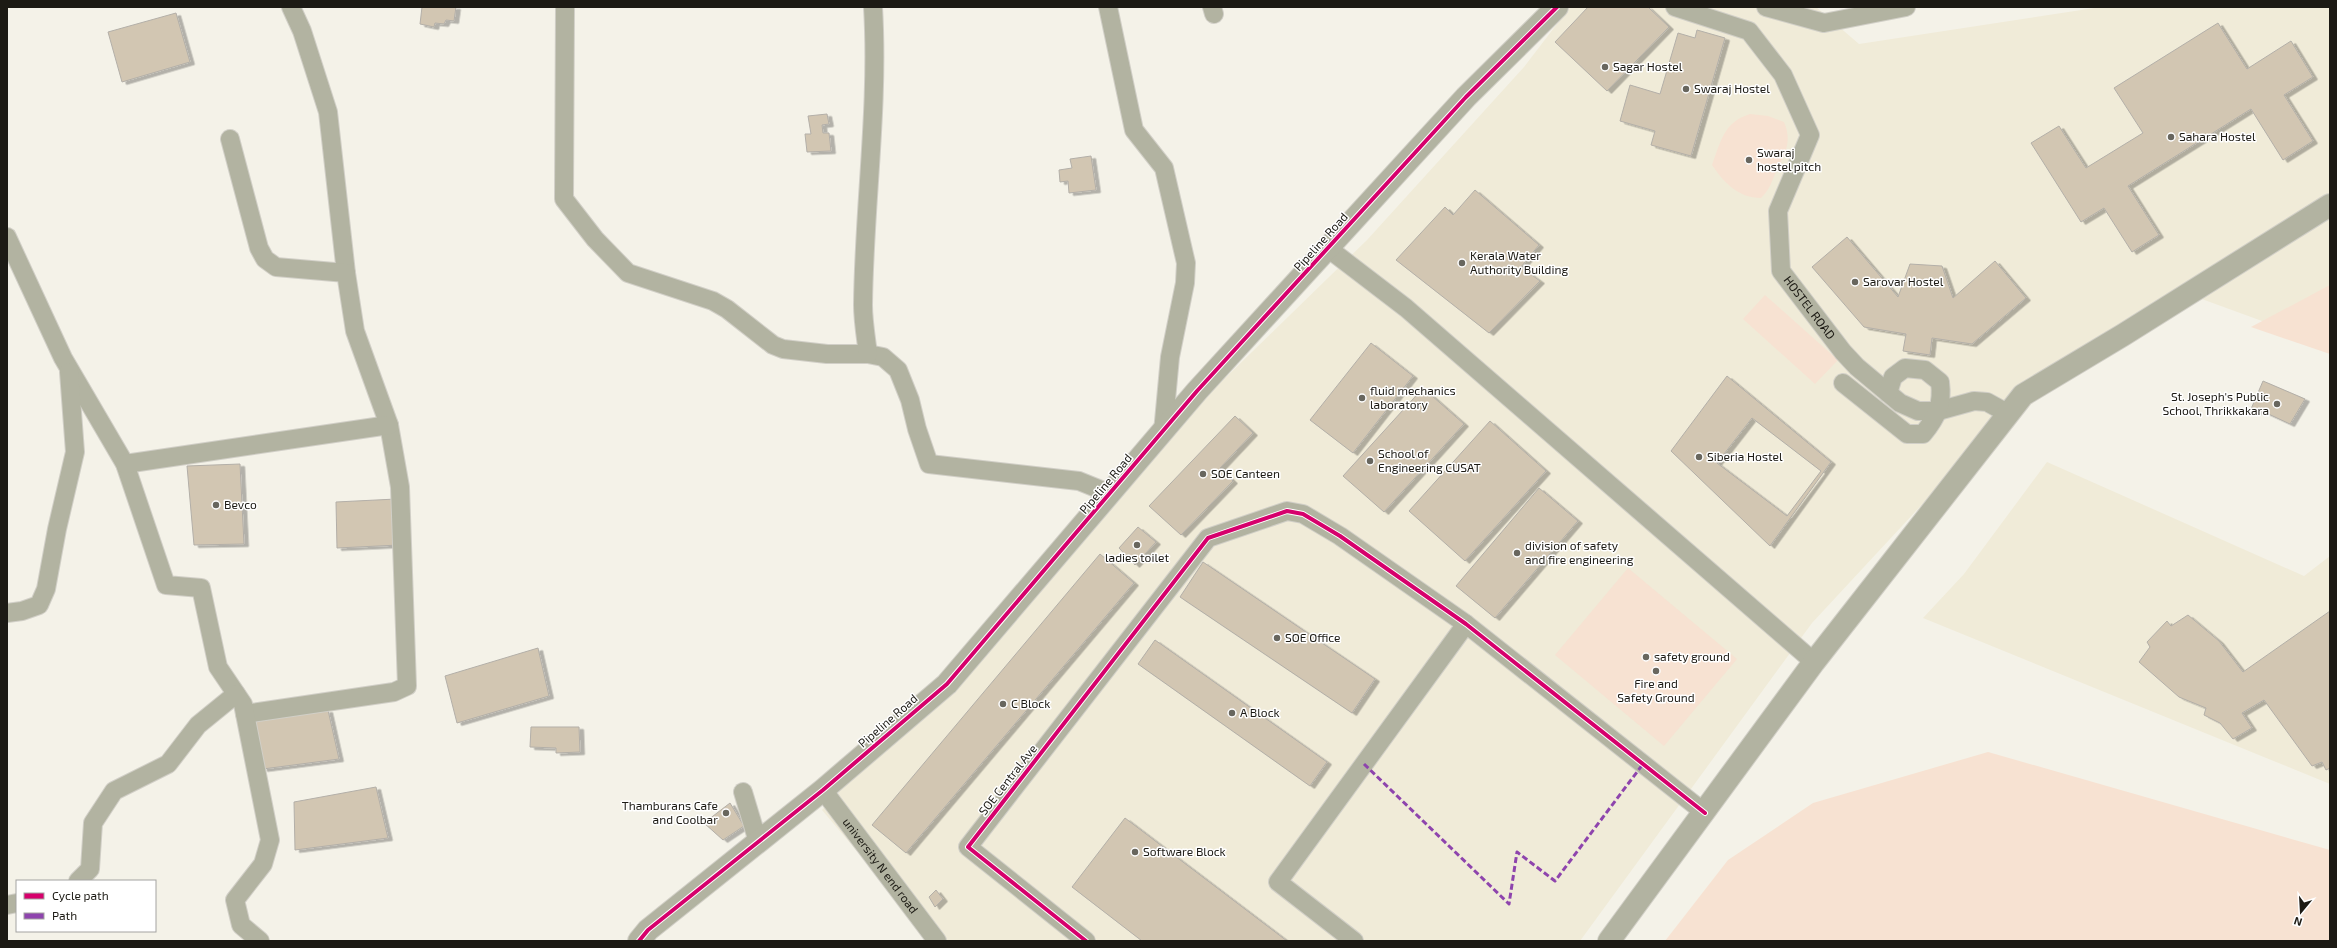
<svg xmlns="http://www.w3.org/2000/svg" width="2337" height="948" viewBox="0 0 2337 948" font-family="'Exo 2',sans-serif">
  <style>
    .built { fill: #f0ebd8 }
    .green { fill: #f7e2d2 }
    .building { fill: #d2c6b2; stroke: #b3afa8; fill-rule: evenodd; filter: url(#shadow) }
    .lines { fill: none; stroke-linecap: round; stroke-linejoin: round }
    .minor-casing { stroke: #d1cfc7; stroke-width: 20 }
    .tertiary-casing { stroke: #d1cfc7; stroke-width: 24 }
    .minor { stroke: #b2b3a1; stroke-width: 18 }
    .tertiary { stroke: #b2b3a1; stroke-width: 22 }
    .quiet { stroke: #8e44ad; stroke-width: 3; stroke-dasharray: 6 3; stroke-linecap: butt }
    .cycleway-casing { stroke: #fff; stroke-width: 6 }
    .cycleway { stroke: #d6006c; stroke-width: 4 }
    .poi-dot { fill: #68665e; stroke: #fff; stroke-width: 1.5 }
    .labels { text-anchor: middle; stroke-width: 3; stroke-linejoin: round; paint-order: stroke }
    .poi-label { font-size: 12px; fill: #1c1a14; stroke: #fff; text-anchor: start }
    .street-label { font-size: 12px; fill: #1c1a14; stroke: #fff }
  </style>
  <defs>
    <filter id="shadow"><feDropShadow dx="4.5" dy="2.5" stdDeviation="0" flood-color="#0004"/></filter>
  </defs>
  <rect width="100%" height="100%" fill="#f4f2e8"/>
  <!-- built -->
  <g class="built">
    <path d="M1570,7H1816L1859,44L2101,7H2330V346L2188,294L2018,401L1812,623L1580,941H933L822,810L1218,385L1367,240L1524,67Z"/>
    <path d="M2047,462L2304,576L2330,556V784L1923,618L1964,574Z"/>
  </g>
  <!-- green -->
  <g class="green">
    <path d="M1750,114L1768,116L1784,122C1793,143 1784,155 1775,174C1771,184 1769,190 1761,198C1739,198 1724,183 1712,165C1721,141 1724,122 1750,114Z"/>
    <path d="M2330,285V354L2251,327Z"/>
    <path d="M1765,295L1838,360L1815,384L1743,319Z"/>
    <path d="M1628,568L1737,659L1664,746L1555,655Z"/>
    <path d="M1988,752L2330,850V941H1665L1728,860L1813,803Z"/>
  </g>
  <!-- building -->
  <g class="building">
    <path d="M422,7H456L454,21L446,20L444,24L435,23L434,27L420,24Z"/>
    <path d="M1588,7H1648L1669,27L1607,91L1555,42Z"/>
    <path d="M176,13L190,62L122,82L108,32Z"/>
    <path d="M2218,23L2247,69L2291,41L2313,77L2284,95L2313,141L2283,160L2251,109L2128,186L2159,235L2132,252L2104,208L2081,222L2031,143L2059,126L2086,168L2143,133L2114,88Z"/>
    <path d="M1697,30L1725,38L1691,156L1651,145L1655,131L1620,121L1630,85L1660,94L1678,33L1695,38Z"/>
    <path d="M827,114L829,124L822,125L823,133H829L831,151L807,152L805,134H811L808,116Z"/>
    <path d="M1091,156L1096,190L1069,193L1068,181L1060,182L1059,170L1072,168L1070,159Z"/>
    <path d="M1475,190L1539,245L1521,267L1540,281L1489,333L1396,260L1445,207L1453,215Z"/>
    <path d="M1847,237L1898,297L1910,264L1942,266L1953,298L1995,261L2026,298L1972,344L1932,338L1930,355L1903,351L1906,334L1864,327L1812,267Z"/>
    <path d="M1371,343L1413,376L1353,453L1310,420Z"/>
    <path d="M1727,376L1831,462L1770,546L1671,451ZM1752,418L1821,471L1787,516L1717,463Z"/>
    <path d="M2263,381L2305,399L2290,424L2262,411L2260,413L2251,409Z"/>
    <path d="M1423,388L1464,424L1384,512L1343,476Z"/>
    <path d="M1235,416L1253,433L1220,468L1233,481L1181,535L1149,506Z"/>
    <path d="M1490,421L1546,471L1465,561L1409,511Z"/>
    <path d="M240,464L244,544L194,545L187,466Z"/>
    <path d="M1539,488L1578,521L1495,618L1456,586Z"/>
    <path d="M396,499L399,545L337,548L336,502Z"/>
    <path d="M1138,527L1156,542L1135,565L1119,548Z"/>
    <path d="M1100,554L1134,583L906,853L872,825Z"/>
    <path d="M1203,562L1375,679L1352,713L1180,597Z"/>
    <path d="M2330,611V768L2326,770L2322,762L2312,766L2264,700L2242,713L2252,728L2233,739L2220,723L2204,715L2206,708L2179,697L2139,662L2150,647L2147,642L2167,621L2171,626L2188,615L2219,641L2243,672Z"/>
    <path d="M1155,640L1327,762L1310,786L1138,664Z"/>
    <path d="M538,648L549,696L457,723L445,676Z"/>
    <path d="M328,710L339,759L263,769L253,719Z"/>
    <path d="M531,727H579L580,752L556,753V748L530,747Z"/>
    <path d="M376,787L388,838L295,850L294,802Z"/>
    <path d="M730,803L744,826L723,840L704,823Z"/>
    <path d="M1125,818L1287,941H1142L1072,887Z"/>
    <path d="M936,890L943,899L935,907L929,897Z"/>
  </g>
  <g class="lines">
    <!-- minor casing -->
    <g class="minor-casing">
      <g id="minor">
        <path d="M291,7L302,31L328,112L346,273"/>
        <path d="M565,7L564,199L595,239L628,273L713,301L727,309L773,345L783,349L827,354H868L883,357L898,370L910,400L917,429L929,464L1079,481L1111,494"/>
        <path d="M1108,7L1134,130L1164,168L1186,263L1185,283L1170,357L1163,432"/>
        <path d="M1212,7L1214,14"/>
        <path id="s1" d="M1675,7L1749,31L1783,75L1810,135L1778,211L1781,271L1843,352L1857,367L1900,403L1918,411H1938L1974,401L1987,402L2007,413"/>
        <path d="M1766,7L1824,23L1906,7"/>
        <path d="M230,139L259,248L265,259L276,267L346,273L355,331L389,425L400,487L407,686L394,692L245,714"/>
        <path d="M7,237L63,358L125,464L166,585L201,588L218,667L243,704L270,840L263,864L235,900L241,925L260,941"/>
        <path d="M1329,249L1406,308L1814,662"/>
        <path d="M868,354C866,338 863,321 863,305C864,206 879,107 873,7"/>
        <path d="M1843,383L1907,434H1923C1937,417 1943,404 1940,382L1925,370L1905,368L1893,377L1888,393"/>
        <path d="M125,464L389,425"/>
        <path d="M7,613L22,611L39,605L46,589L57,529L75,452L69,372"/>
        <path id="s2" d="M823,790L937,941"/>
        <path d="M743,792L758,842"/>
        <path d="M78,881L90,869L93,823L114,791L168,764L198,725L236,694"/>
        <path d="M7,905L17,903"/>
        <path d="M1086,941L968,847L1208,538L1287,511L1303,514L1340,536L1466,624L1705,813"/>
        <path d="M1354,941L1278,882L1466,624"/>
      </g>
    </g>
    <!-- tertiary casing -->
    <g class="tertiary-casing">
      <g id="tertiary">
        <path d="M639,941L648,930L823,790L947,684L1197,391L1466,97L1557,7"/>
        <path d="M1609,941L1814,662L2023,395L2123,335L2330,205"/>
      </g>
    </g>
    <!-- minor -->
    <use href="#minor" class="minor"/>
    <!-- tertiary -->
    <use href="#tertiary" class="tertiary"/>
    <!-- quiet -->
    <path class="quiet" d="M1364,764L1509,904L1517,852L1555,881L1643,764"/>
    <!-- cycleway casing -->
    <g class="cycleway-casing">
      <g id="cycleway">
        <path d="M639,941L648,930L823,790L947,684L1197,391L1466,97L1557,7"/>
        <path d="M1086,941L968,847L1208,538L1287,511L1303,514L1340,536L1466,624L1705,813"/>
      </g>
    </g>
    <!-- cycleway -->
    <use href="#cycleway" class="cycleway"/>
  </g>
  <!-- markers -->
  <g class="poi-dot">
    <circle cx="1605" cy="67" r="4"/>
    <circle cx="1686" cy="89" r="4"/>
    <circle cx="2171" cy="137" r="4"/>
    <circle cx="1749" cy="160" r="4"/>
    <circle cx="1462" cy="263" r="4"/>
    <circle cx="1855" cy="282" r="4"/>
    <circle cx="1362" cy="398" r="4"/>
    <circle cx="2277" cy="404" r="4"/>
    <circle cx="1699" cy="457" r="4"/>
    <circle cx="1370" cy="461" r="4"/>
    <circle cx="1203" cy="474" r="4"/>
    <circle cx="216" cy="505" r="4"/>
    <circle cx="1137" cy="545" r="4"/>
    <circle cx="1517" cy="553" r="4"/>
    <circle cx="1277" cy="638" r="4"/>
    <circle cx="1646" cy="657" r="4"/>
    <circle cx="1656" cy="671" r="4"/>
    <circle cx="1003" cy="704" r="4"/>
    <circle cx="1232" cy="713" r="4"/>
    <circle cx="726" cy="813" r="4"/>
    <circle cx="1135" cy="852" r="4"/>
  </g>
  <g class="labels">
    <!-- poi labels -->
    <g class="poi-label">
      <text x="1613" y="71">Sagar Hostel</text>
      <text x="1694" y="93">Swaraj Hostel</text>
      <text x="2179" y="141">Sahara Hostel</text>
      <text x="1757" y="157">Swaraj<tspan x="1757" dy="14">hostel pitch</tspan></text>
      <text x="1470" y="260">Kerala Water<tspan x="1470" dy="14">Authority Building</tspan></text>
      <text x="1863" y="286">Sarovar Hostel</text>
      <text x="1370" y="395">fluid mechanics<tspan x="1370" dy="14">laboratory</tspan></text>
      <text x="2269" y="401" text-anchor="end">St. Joseph's Public<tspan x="2269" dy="14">School, Thrikkakara</tspan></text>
      <text x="1378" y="458">School of<tspan x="1378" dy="14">Engineering CUSAT</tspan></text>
      <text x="1707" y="461">Siberia Hostel</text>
      <text x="1211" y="478">SOE Canteen</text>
      <text x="224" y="509">Bevco</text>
      <text x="1525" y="550">division of safety<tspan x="1525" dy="14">and fire engineering</tspan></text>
      <text x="1137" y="562" text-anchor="middle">ladies toilet</text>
      <text x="1285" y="642">SOE Office</text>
      <text x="1654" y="661">safety ground</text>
      <text x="1656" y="688" text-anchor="middle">Fire and<tspan x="1656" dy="14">Safety Ground</tspan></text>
      <text x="1011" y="708">C Block</text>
      <text x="1240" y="717">A Block</text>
      <text x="718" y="810" text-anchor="end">Thamburans Cafe<tspan x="718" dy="14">and Coolbar</tspan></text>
      <text x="1143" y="856">Software Block</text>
    </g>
    <!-- street labels -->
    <g class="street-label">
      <text transform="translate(1321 242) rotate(-48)" y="4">Pipeline Road</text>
      <text dy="4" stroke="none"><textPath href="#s1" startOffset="388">HOSTEL ROAD</textPath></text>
      <text transform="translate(1106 484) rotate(-50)" y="4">Pipeline Road</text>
      <text transform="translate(888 721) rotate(-41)" y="4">Pipeline Road</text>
      <text transform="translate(1008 780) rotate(-52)" y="4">SOE Central Ave</text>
      <text dy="4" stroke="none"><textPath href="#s2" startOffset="95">university N end road</textPath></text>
    </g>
  </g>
  <!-- border -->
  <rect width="2337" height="948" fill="none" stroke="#1c1a14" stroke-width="16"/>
  <!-- legend -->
  <rect x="16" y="880" width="140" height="52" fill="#ffffff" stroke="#a4a3a1"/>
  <rect x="24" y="893" width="20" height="6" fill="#d6006c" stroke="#a4a3a1"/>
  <text x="52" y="900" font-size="12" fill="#1c1a14">Cycle path</text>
  <rect x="24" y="913" width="20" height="6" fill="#8e44ad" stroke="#a4a3a1"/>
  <text x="52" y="920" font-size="12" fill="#1c1a14">Path</text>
  <!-- north arrow -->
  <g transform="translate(2301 912) rotate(198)" stroke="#ffffff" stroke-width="3" paint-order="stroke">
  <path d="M0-3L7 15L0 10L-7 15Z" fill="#1c1a14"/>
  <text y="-6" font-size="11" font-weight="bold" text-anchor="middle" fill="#1c1a14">N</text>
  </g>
</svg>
